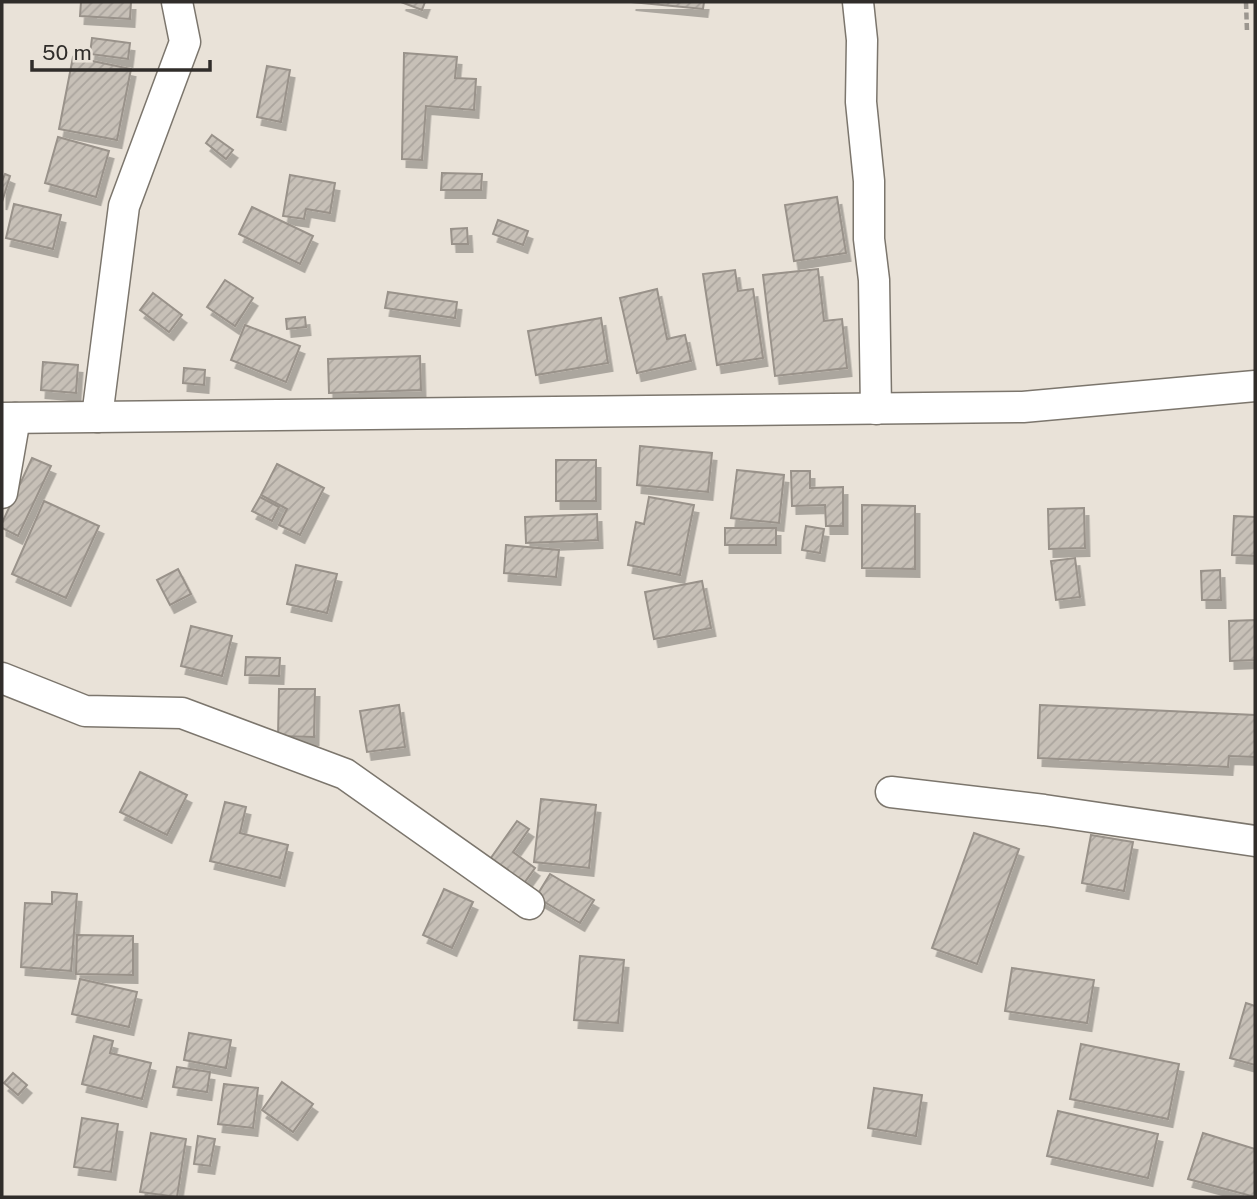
<svg xmlns="http://www.w3.org/2000/svg" width="1257" height="1199" viewBox="0 0 1257 1199" font-family="'Public Sans',sans-serif">
  <style>
    .building { fill: url(#building-hatch); stroke: #99928a; stroke-width: 2; filter: url(#shadow) }
    .lines { fill: none; stroke-linecap: round; stroke-linejoin: round }
    .minor-casing { stroke: #7c766d; stroke-width: 33 }
    .path { stroke: #9b968f; stroke-width: 4.5; stroke-dasharray: 7 3.5; stroke-linecap: butt }
    .minor { stroke: #fff; stroke-width: 30 }
  </style>
  <defs>
    <pattern id="building-hatch" width="6" height="6" patternUnits="userSpaceOnUse" patternTransform="scale(1.75)"><rect width="6" height="6" fill="#c7c0b7"/><path d="M-1 1l2-2M0 6l6-6M5 7l2-2" fill="none" stroke="#aba59e"/></pattern>
    <filter id="shadow"><feDropShadow dx="4.5" dy="8" stdDeviation="0" flood-color="#0004"/></filter>
  </defs>
  <rect width="100%" height="100%" fill="#e9e2d8"/>
  <!-- building -->
  <g class="building">
    <path d="M81,2H131L130,19L80,16Z"/>
    <path d="M401,2H425L422,10Z"/>
    <path d="M631,2H704L703,9Z"/>
    <path d="M92,38L130,43L128,59L90,54Z"/>
    <path d="M404,53L457,57L455,78L476,79L474,110L426,106L422,160L402,159Z"/>
    <path d="M73,57L131,69L117,140L59,129Z"/>
    <path d="M267,66L290,70L281,122L257,117Z"/>
    <path d="M212,135L233,150L226,159L206,143Z"/>
    <path d="M58,137L109,151L96,197L45,183Z"/>
    <path d="M442,173L482,174L481,190H441Z"/>
    <path d="M5,174L10,176L2,202V181Z"/>
    <path d="M290,175L335,183L330,213L306,209L304,219L283,216Z"/>
    <path d="M837,197L846,253L794,261L785,205Z"/>
    <path d="M14,204L61,215L53,249L6,238Z"/>
    <path d="M252,207L313,236L300,264L239,234Z"/>
    <path d="M498,220L528,231L523,245L493,234Z"/>
    <path d="M467,228L468,244H452L451,229Z"/>
    <path d="M818,269L824,321L842,319L847,368L775,376L763,275Z"/>
    <path d="M735,270L738,291L753,289L763,358L717,365L703,274Z"/>
    <path d="M225,280L253,298L235,326L207,307Z"/>
    <path d="M657,289L667,339L685,335L691,361L637,373L620,298Z"/>
    <path d="M388,292L457,302L455,318L385,308Z"/>
    <path d="M153,293L182,315L169,332L140,310Z"/>
    <path d="M305,317L306,327L287,329L286,319Z"/>
    <path d="M601,318L608,363L536,375L528,331Z"/>
    <path d="M245,325L300,346L286,382L231,360Z"/>
    <path d="M420,356L421,390L329,393L328,359Z"/>
    <path d="M43,362L78,365L76,393L41,390Z"/>
    <path d="M184,368L205,370L204,385L183,383Z"/>
    <path d="M640,446L712,453L708,492L637,485Z"/>
    <path d="M32,458L51,466L18,536L2,528V523Z"/>
    <rect x="556" y="460" width="40" height="41"/>
    <path d="M277,464L324,488L300,535L279,525L287,509L261,495Z"/>
    <path d="M737,470L784,475L779,523L731,518Z"/>
    <path d="M791,471H810V488L843,487V526H826L825,505L792,506Z"/>
    <path d="M260,497L279,507L272,521L252,511Z"/>
    <path d="M649,497L694,505L680,575L628,565L636,522L644,524Z"/>
    <path d="M44,501L99,526L66,598L12,574Z"/>
    <path d="M862,505L915,506V569L862,568Z"/>
    <path d="M1084,508L1085,548L1049,549L1048,509Z"/>
    <path d="M597,514L598,540L526,543L525,517Z"/>
    <path d="M1234,516L1255,517V556L1232,555Z"/>
    <path d="M806,526L824,529L820,553L802,550Z"/>
    <rect x="725" y="528" width="51" height="17"/>
    <path d="M506,545L559,550L556,577L504,573Z"/>
    <path d="M1075,558L1080,597L1056,600L1051,561Z"/>
    <path d="M296,565L337,574L327,613L287,604Z"/>
    <path d="M178,569L191,594L170,605L157,580Z"/>
    <path d="M1220,570L1221,600H1202L1201,571Z"/>
    <path d="M702,581L711,628L654,639L645,592Z"/>
    <path d="M1255,620V660L1230,661L1229,621Z"/>
    <path d="M191,626L232,636L222,676L181,666Z"/>
    <path d="M246,657L280,658L279,676L245,675Z"/>
    <path d="M279,689H315L314,737L278,736Z"/>
    <path d="M399,705L405,747L367,752L360,711Z"/>
    <path d="M1040,705L1255,715V757L1229,756L1228,767L1038,758Z"/>
    <path d="M140,772L187,795L167,835L120,812Z"/>
    <path d="M541,799L596,805L589,868L534,862Z"/>
    <path d="M225,802L246,807L240,833L288,845L280,878L210,861Z"/>
    <path d="M517,821L529,829L513,852L535,868L522,886L488,862Z"/>
    <path d="M974,833L1019,849L977,964L932,948Z"/>
    <path d="M1091,835L1133,842L1124,891L1082,883Z"/>
    <path d="M550,874L594,900L580,923L536,897Z"/>
    <path d="M444,889L473,902L452,948L423,935Z"/>
    <path d="M52,892L77,894L71,971L21,967L25,903L52,904Z"/>
    <path d="M77,935L133,936V975L76,974Z"/>
    <path d="M580,956L624,960L618,1023L574,1020Z"/>
    <path d="M1012,968L1094,980L1087,1023L1005,1011Z"/>
    <path d="M80,979L137,992L129,1027L72,1014Z"/>
    <path d="M1246,1003L1255,1006V1065L1230,1058Z"/>
    <path d="M189,1033L231,1040L226,1068L184,1060Z"/>
    <path d="M94,1036L113,1041L110,1053L151,1063L142,1099L82,1084Z"/>
    <path d="M1081,1044L1179,1064L1168,1119L1070,1099Z"/>
    <path d="M177,1067L210,1072L207,1092L173,1087Z"/>
    <path d="M13,1073L27,1085L18,1095L4,1083Z"/>
    <path d="M282,1082L313,1104L293,1132L262,1110Z"/>
    <path d="M224,1084L258,1088L253,1128L218,1124Z"/>
    <path d="M874,1088L922,1095L916,1136L868,1128Z"/>
    <path d="M1058,1111L1158,1134L1148,1178L1047,1156Z"/>
    <path d="M82,1118L118,1124L111,1172L74,1167Z"/>
    <path d="M151,1133L186,1139L177,1197L140,1192Z"/>
    <path d="M1203,1133L1255,1149V1197L1188,1179Z"/>
    <path d="M198,1136L215,1139L210,1166L194,1164Z"/>
  </g>
  <g class="lines">
    <!-- minor casing -->
    <g class="minor-casing">
      <g id="minor">
        <path d="M858,2L862,40L861,102L869,181V239L874,280L876,409"/>
        <path d="M97,417L124,206L185,42L177,2"/>
        <path d="M2,418L1023,407L1255,386"/>
        <path d="M2,493L15,418"/>
        <path d="M2,678L85,711L182,713L345,774L529,904"/>
        <path d="M891,792L1044,810L1255,841"/>
      </g>
    </g>
    <!-- path -->
    <path class="path" d="M1246,2L1247,32"/>
    <!-- minor -->
    <use href="#minor" class="minor"/>
  </g>
  <!-- border -->
  <rect width="1257" height="1199" fill="none" stroke="#302d2a" stroke-width="7"/>
  <!-- scale -->
  <path d="M32 60v10h178v-10" fill="none" stroke="#302d2a" stroke-width="3.5"/>
  <text x="42" y="60" font-size="21" fill="#302d2a" stroke="#e9e2d8" stroke-width="5" paint-order="stroke">50 m</text>
</svg>
